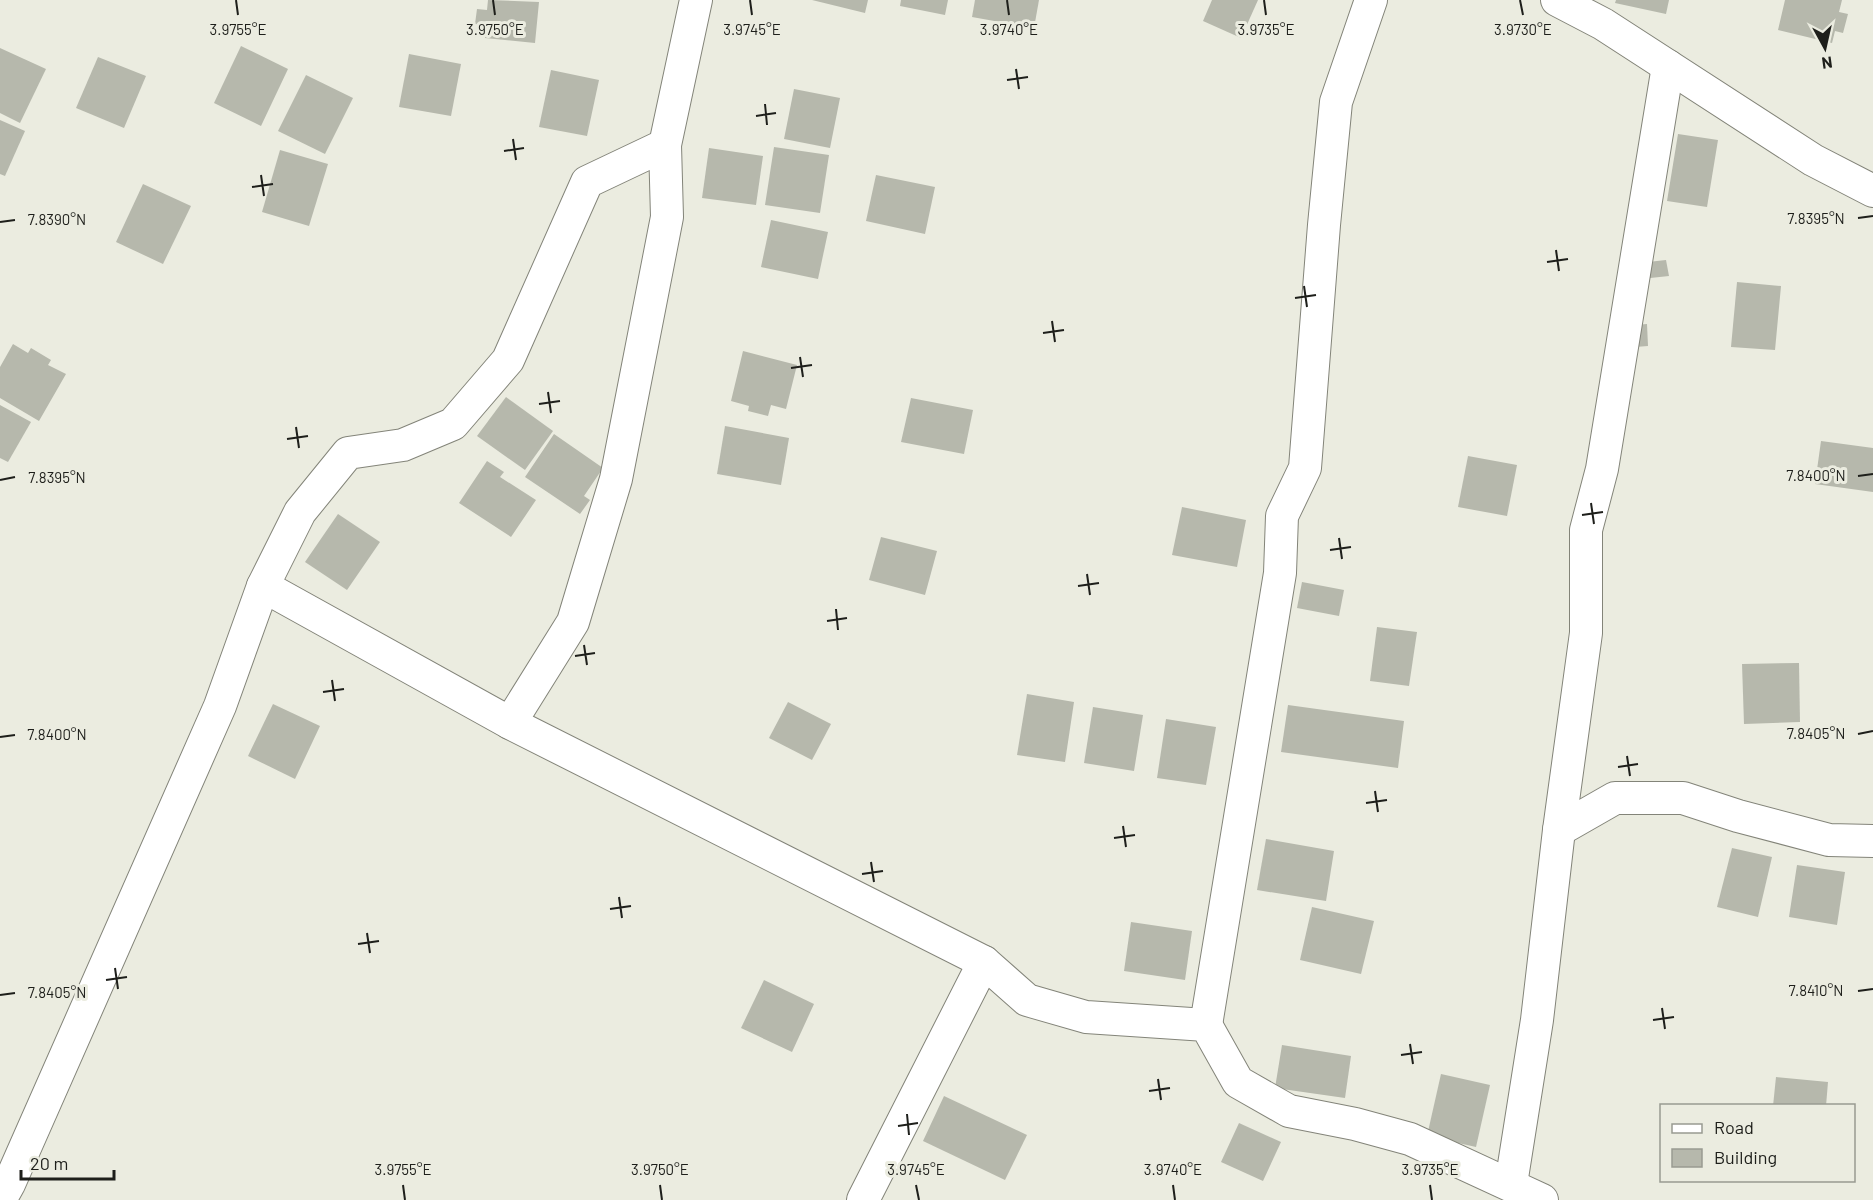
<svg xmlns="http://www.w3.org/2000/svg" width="1873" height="1200" viewBox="0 0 1873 1200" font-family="Barlow,sans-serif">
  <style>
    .building { fill: #b6b8ac }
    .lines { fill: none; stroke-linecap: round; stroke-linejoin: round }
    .minor-casing { stroke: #838479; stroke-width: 34 }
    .minor { stroke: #fff; stroke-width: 32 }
    .ticks { fill: none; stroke: #1e1f1b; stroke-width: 2 }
    .ticks-label { font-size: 15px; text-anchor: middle; fill: #1e1f1b; stroke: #ebece0; stroke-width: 6; stroke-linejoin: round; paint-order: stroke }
  </style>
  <rect width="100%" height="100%" fill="#ebece0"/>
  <!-- building -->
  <g class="building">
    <path d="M488,0L539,2L535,43L485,38L486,25L475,24L477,9L487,10Z"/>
    <path d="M812,0H868L865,13Z"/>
    <path d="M901,0H948L945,15L900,6Z"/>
    <path d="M975,0H1039L1034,28L972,17Z"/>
    <path d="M1212,0H1258L1241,38L1203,21Z"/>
    <path d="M1616,0H1669L1666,14L1615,3Z"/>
    <path d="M1785,0H1842L1839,12L1848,14L1843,33L1835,31L1832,43L1778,30Z"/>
    <path d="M241,46L288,69L261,126L214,103Z"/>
    <path d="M0,48L46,69L20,123L0,113Z"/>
    <path d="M409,54L461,64L451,116L399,107Z"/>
    <path d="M98,57L146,76L124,128L76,108Z"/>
    <path d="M551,70L599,80L587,136L539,127Z"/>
    <path d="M306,75L353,98L325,154L278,131Z"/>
    <path d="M794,89L840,98L830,148L784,139Z"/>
    <path d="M0,120L25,131L5,176L0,174Z"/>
    <path d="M1678,134L1718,140L1707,207L1667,201Z"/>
    <path d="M774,147L829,155L820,213L765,205Z"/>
    <path d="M709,148L763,156L756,205L702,198Z"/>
    <path d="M280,150L328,164L309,226L262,212Z"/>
    <path d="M876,175L935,187L925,234L866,221Z"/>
    <path d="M143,184L191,206L163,264L116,242Z"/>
    <path d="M771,220L828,232L818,279L761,267Z"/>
    <path d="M1666,260L1669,276L1641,279L1639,263Z"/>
    <path d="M1737,282L1781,286L1775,350L1731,347Z"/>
    <path d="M1647,324L1648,346L1635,347L1634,325Z"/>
    <path d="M13,344L28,353L31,348L51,360L48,365L66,374L39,421L0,398V367Z"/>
    <path d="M743,351L797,365L786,409L771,405L768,416L748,411L749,406L731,401Z"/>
    <path d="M506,397L553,431L525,470L477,436Z"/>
    <path d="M911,398L973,410L964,454L901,442Z"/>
    <path d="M0,405L31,422L8,462L0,458Z"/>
    <path d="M725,426L789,438L781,485L717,474Z"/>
    <path d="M554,434L603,468L584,496L590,500L580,514L525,477Z"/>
    <path d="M1821,441L1873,448V492L1815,484Z"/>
    <path d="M1468,456L1517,465L1507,516L1458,507Z"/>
    <path d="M487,461L504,472L500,477L536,500L511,537L459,503Z"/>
    <path d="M1182,507L1246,520L1237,567L1172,555Z"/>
    <path d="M338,514L380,542L347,590L305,562Z"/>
    <path d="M881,537L937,551L925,595L869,580Z"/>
    <path d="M1302,582L1344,590L1339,616L1297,608Z"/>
    <path d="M1377,627L1417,632L1409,686L1370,681Z"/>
    <path d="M1799,663L1800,722L1744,724L1742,664Z"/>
    <path d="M1027,694L1074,702L1065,762L1017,755Z"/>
    <path d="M788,702L831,724L812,760L769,738Z"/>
    <path d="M273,704L320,726L295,779L248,756Z"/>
    <path d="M1288,705L1404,721L1398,768L1281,752Z"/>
    <path d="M1093,707L1143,715L1134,771L1084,763Z"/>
    <path d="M1166,719L1216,727L1206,785L1157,778Z"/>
    <path d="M1266,839L1334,851L1326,901L1257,890Z"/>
    <path d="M1732,848L1772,857L1758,917L1717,907Z"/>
    <path d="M1797,865L1845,872L1837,925L1789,917Z"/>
    <path d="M1312,907L1374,921L1361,974L1300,960Z"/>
    <path d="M1131,922L1192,931L1185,980L1124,971Z"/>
    <path d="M764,980L814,1004L792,1052L741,1028Z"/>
    <path d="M1282,1045L1351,1056L1345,1098L1275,1088Z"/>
    <path d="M1441,1074L1490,1085L1476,1147L1427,1136Z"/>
    <path d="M1776,1077L1828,1082L1826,1106H1773Z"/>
    <path d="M944,1096L1027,1135L1005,1180L923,1141Z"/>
    <path d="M1239,1123L1281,1142L1263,1181L1221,1162Z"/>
  </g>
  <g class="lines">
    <!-- minor casing -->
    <g class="minor-casing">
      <g id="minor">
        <path d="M1557,0L1603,24L1813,160L1873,191"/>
        <path d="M263,586L510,723L984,962L1027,1000L1086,1017L1206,1025L1238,1082L1289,1111L1355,1124L1410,1139L1542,1200"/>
        <path d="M510,723L573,622L616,479L667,217L665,145"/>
        <path d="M1559,830L1615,798H1683L1738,816L1829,840L1873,841"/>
        <path d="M1206,1025L1280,573L1282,516L1305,468L1324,225L1336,102L1371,0"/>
        <path d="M1511,1184L1537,1020L1559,830L1586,633V530L1602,469L1668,66"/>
        <path d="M0,1200L9,1184L220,706L263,586L300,512L348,453L403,445L453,424L508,360L587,182L665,145L696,0"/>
        <path d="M863,1200L984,962"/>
      </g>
    </g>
    <!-- minor -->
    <use href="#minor" class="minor"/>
  </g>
  <!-- ticks -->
  <path class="ticks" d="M236,0L238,15M493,0L495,15M750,0L752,15M1007,0L1009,15M1264,0L1266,15M1520,0L1523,15M1016,69L1019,89M1007,80L1028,77M765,104L767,125M756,116L776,113M513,139L516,160M504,151L524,148M261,175L264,196M252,187L273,184M1858,218L1873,216M0,222L15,220M1556,250L1559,271M1547,262L1568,259M1304,286L1307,307M1295,298L1316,295M1052,321L1055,342M1043,333L1064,330M800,357L803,377M791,368L812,365M548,392L551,413M539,404L560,401M296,427L299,448M287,439L308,436M1858,476L1873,474M0,480L15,477M1591,503L1594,524M1582,515L1603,512M1339,538L1342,559M1330,550L1351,547M1087,574L1090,595M1078,586L1099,583M836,609L838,630M827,621L847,618M584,645L587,665M575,656L595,653M332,680L335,701M323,692L344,689M1858,734L1873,731M0,737L15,735M1627,756L1630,776M1618,767L1638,764M1375,791L1378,812M1366,803L1387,800M1123,826L1126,847M1114,838L1135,835M871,862L874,882M862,874L883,871M619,897L622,918M610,909L631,906M367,933L370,953M358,944L379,941M115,968L118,989M106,980L127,977M1858,991L1873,989M0,995L15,993M1662,1008L1665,1029M1653,1020L1674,1017M1410,1044L1413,1064M1401,1055L1422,1052M1158,1079L1161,1100M1149,1091L1170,1088M907,1114L909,1135M898,1126L918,1123M403,1185L405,1200M660,1185L662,1200M916,1185L919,1200M1173,1185L1175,1200M1430,1185L1432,1200"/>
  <g class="ticks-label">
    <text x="238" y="35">3.9755°E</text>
    <text x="495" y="35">3.9750°E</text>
    <text x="752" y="35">3.9745°E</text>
    <text x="1009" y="35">3.9740°E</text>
    <text x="1266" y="35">3.9735°E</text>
    <text x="1523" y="35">3.9730°E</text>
    <text x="1816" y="224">7.8395°N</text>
    <text x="57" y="225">7.8390°N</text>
    <text x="1816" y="481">7.8400°N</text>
    <text x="57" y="483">7.8395°N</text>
    <text x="1816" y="739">7.8405°N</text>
    <text x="57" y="740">7.8400°N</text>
    <text x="1816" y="996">7.8410°N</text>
    <text x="57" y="998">7.8405°N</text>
    <text x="403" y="1175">3.9755°E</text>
    <text x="660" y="1175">3.9750°E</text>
    <text x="916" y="1175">3.9745°E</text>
    <text x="1173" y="1175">3.9740°E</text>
    <text x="1430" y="1175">3.9735°E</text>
  </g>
  <!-- legend -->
  <rect x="1660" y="1104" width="195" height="78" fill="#ebece0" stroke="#999a91" stroke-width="1.5"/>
  <rect x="1672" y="1124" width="30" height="9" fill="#ffffff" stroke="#999a91" stroke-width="1.5"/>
  <text x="1714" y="1134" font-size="18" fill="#1e1f1b">Road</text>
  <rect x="1672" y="1149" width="30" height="18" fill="#b6b8ac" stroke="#999a91" stroke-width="1.5"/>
  <text x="1714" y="1164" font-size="18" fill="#1e1f1b">Building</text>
  <!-- north arrow -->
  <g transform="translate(1825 48) rotate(172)" stroke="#ebece0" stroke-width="4.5" paint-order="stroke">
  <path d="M0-4.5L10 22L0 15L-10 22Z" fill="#1e1f1b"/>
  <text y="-9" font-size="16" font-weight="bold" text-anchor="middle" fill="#1e1f1b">N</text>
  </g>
  <!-- scale -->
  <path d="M21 1170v9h93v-9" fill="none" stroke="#1e1f1b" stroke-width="3"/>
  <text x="30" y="1170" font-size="18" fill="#1e1f1b" stroke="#ebece0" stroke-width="4.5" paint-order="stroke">20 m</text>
</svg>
